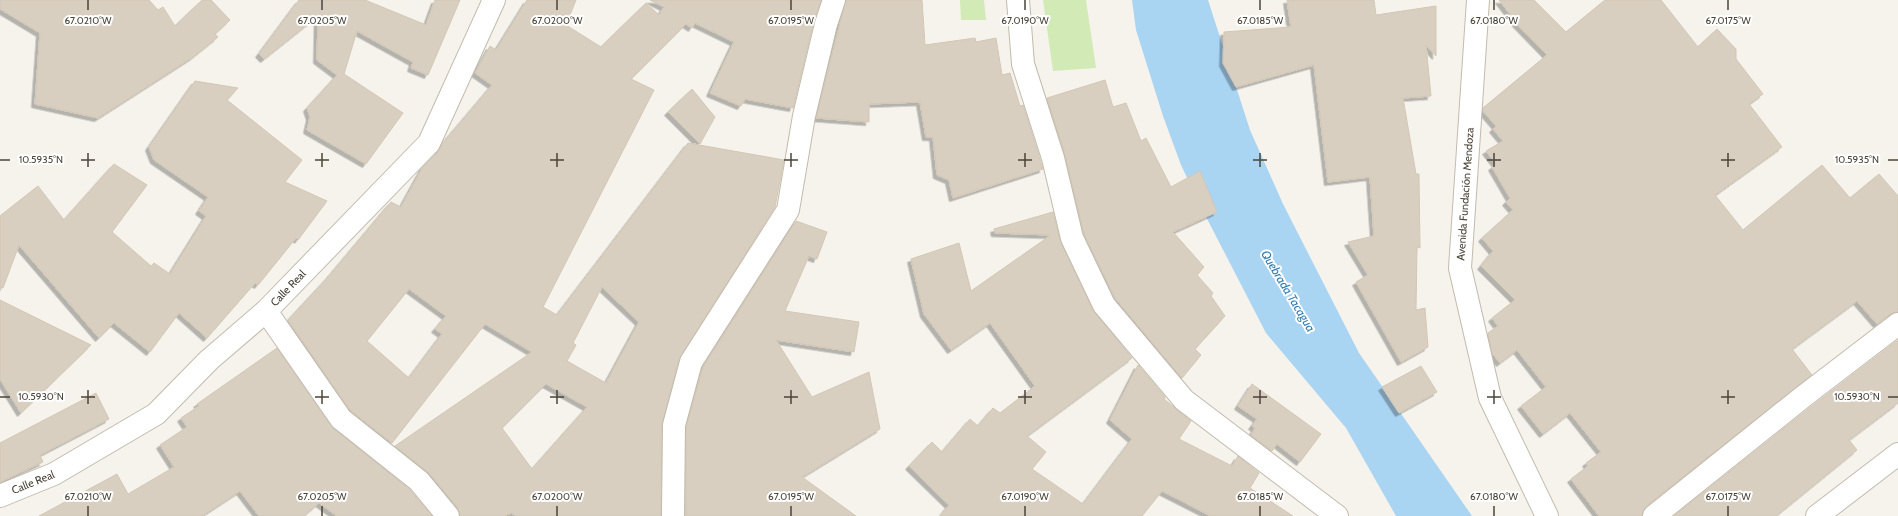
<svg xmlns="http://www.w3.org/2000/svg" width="1898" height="516" viewBox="0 0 1898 516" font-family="Cabin,sans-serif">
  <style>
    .green { fill: #d2eab5 }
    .water { fill: #a9d4f2 }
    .building { fill: #d8cfc1; stroke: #d3c7b4; fill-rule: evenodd; filter: url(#shadow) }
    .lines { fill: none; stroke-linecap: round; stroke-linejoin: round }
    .minor-casing { stroke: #c2bbae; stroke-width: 24 }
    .minor { stroke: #fff; stroke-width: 22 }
    .ticks { fill: none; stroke: #4b4439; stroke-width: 1.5 }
    .labels { text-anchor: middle; stroke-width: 4; stroke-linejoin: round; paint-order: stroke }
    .street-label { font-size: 11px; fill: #4b4439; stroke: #fff }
    .water-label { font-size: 12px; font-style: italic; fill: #2e7ab2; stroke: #fff }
    .ticks-label { font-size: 10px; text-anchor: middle; fill: #4b4439; stroke: #fff; stroke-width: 4; stroke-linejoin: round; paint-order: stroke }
  </style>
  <defs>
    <filter id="shadow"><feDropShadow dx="-3.5" dy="3.5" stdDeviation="0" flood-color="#0004"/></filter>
  </defs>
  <rect width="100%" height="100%" fill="#f6f3ec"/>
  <!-- green -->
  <g class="green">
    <path d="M960,0H984L986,20H961Z"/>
    <path d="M1043,0H1086L1096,68L1053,71Z"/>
  </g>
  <!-- water -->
  <path class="water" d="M1132,0H1208L1250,130L1283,204L1359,353L1472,516H1396L1346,428L1266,333L1202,209L1181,165L1163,116L1136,30Z"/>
  <!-- building -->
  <g class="building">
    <path d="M0,0H149L158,10L163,7L175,26L202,0H211L230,20L215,34L218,37L193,57L98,118L35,104L40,33L0,9Z"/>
    <path d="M299,0H365L426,25L435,0H460L428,75L411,68L413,62L357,31L344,74L403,113L366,164L307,130L310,117L307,108L337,75L317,60L318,16L264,59L259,54Z"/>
    <path d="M527,0H576L566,25L601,47L646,3L659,15L664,7L650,0H821L814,21L793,108L745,99L741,106L710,93L734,42L695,23L692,28L686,24L631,79L654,90L543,307L557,315L688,143L784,160L775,207L679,359L662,425L661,516H517L511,513L504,516H460L458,508L429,473L395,446L532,352L485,324L392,443L350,410L288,320L329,276L391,202L401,207L423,167L438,152L442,144L492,85L475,73L490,46L496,50ZM602,287L639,322L606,383L567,361L576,345L573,343ZM409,289L446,316L435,329L442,334L409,378L367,341ZM546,384L587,407L532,469L502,428Z"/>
    <path d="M846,0H922L925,45L975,38L976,42L996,38L1002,75L1010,73L1020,106L1023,105L1043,169L953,198L949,180L937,175L933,137H926L920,102L869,104V122L816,118Z"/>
    <path d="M1287,0H1374L1376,15L1436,6V56L1426,45L1431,96L1403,98L1416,174H1419L1420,248L1417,247L1416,310L1425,308L1428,347L1401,362L1356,282L1368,275L1348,242L1374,236L1370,177L1328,182L1314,65L1236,87L1223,63L1224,32L1291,27Z"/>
    <path d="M1499,0H1534L1566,32L1605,0H1661L1698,47L1717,29L1736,49V59L1763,94L1749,104L1782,147L1715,195L1743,230L1822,165L1850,198L1879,174L1898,196V312L1890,314L1877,324L1857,301L1792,349L1812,375L1646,506L1642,516H1599L1571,479L1588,466L1586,463L1601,452L1570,413L1543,434L1521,406L1546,387L1517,350L1500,363L1492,353L1488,333L1498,326L1492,318L1515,300L1481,266L1493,251L1482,238L1513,210L1506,202L1510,198L1492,167L1496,164L1486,151L1503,141L1493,129L1496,126L1483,111V108L1547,55L1512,19L1513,18Z"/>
    <path d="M1105,80L1113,107L1126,103L1141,141L1146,138L1171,187L1200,171L1217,212L1173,232L1204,267L1197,275L1213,293L1211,296L1225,316L1195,349L1201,355L1182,378L1115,298L1084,234L1065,155L1047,98Z"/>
    <path d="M195,81L238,88L227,100L302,160L285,182L327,201L298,240L296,238L258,285L255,283L207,338L179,313L150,352L114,323L99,338L19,245L3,288H0V216L38,186L64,220L114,164L147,185L112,232L151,266L154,263L170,274L206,216L199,211L208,197L154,160L149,147Z"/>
    <path d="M692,89L715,117L700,144L668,112Z"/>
    <path d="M1053,212L1061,243L1093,310L1132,358L1027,436L1046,452L1032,469L1083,504L1132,439L1110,420L1138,365L1165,397L1164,399L1191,421L1179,439L1232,466L1238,456L1259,473L1250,488L1293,516H1211L1162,491L1142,516H940L949,505L909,466L932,442L942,452L970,419L978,426L993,408L1000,413L1035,386L990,323L951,350L924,314L911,259L959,243L971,291L1051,235L995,233L994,229Z"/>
    <path d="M796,221L827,232L817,259L809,256L785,311L859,322L854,352L776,340L812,397L869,372L880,429L802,477L856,516H686V427L703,367Z"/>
    <path d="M0,300L91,345L21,413L0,379Z"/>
    <path d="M1898,340V403L1849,440L1857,450L1776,516H1674L1812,406Z"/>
    <path d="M277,348L331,426L410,490L432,516H337L319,503L304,516H259L240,491L202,516H39L117,474L128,494L174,467L160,445L187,427L181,418L199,406L197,404Z"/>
    <path d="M1421,366L1437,392L1399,413L1382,387Z"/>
    <path d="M1252,384L1321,434L1300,462L1277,444L1272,451L1251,435L1255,428L1252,426L1257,419L1238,406Z"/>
    <path d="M96,393L109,419L40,455L43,462L0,482V443Z"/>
  </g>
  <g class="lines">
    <!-- minor casing -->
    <g class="minor-casing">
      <g id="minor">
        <path d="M1018,0L1023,64L1053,158L1072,238L1104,305L1184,400L1337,516"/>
        <path d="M1478,0L1460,268L1490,398L1547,516"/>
        <path d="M266,311L341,419L419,481L448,516"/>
        <path d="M0,496L54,474L156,414L209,360L266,311L429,143L494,0"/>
        <path d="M673,516L674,425L691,362L788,210L804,116L826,24L834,0"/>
        <path d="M1654,516L1804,396L1898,324"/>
        <path d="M1817,516L1898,454"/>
      </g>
    </g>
    <!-- minor -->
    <use href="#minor" class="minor"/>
  </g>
  <!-- ticks -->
  <path class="ticks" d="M88,0V10M322,0V10M557,0V10M791,0V10M1025,0V10M1260,0V10M1494,0V10M1728,0V10M88,153V167M322,153V167M557,153V167M791,153V167M1025,153V167M1260,153V167M1494,153V167M1728,153V167M0,160H10M81,160H95M315,160H329M550,160H564M784,160H798M1018,160H1032M1253,160H1267M1487,160H1501M1721,160H1735M1888,160H1898M88,390V404M322,390V404M557,390V404M791,390V404M1025,390V404M1260,390V404M1494,390V404M1728,390V404M0,397H10M81,397H95M315,397H329M550,397H564M784,397H798M1018,397H1032M1253,397H1267M1487,397H1501M1721,397H1735M1888,397H1898M88,506V516M322,506V516M557,506V516M791,506V516M1025,506V516M1260,506V516M1494,506V516M1728,506V516"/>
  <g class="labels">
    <!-- street labels -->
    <g class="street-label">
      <text transform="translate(1465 194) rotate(-86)" y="4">Avenida Fundación Mendoza</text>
      <text transform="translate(288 288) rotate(-46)" y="4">Calle Real</text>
      <text transform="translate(33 482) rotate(-22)" y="4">Calle Real</text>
    </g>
    <!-- water labels -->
    <g class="water-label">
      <text transform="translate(1288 291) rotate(59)" y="4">Quebrada Tacagua</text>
    </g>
  </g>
  <g class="ticks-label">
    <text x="88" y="24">67.0210°W</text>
    <text x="322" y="24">67.0205°W</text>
    <text x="557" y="24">67.0200°W</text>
    <text x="791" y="24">67.0195°W</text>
    <text x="1025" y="24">67.0190°W</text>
    <text x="1260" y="24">67.0185°W</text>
    <text x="1494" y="24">67.0180°W</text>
    <text x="1728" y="24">67.0175°W</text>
    <text x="41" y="163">10.5935°N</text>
    <text x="1857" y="163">10.5935°N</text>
    <text x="41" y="400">10.5930°N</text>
    <text x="1857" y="400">10.5930°N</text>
    <text x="88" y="500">67.0210°W</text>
    <text x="322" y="500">67.0205°W</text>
    <text x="557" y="500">67.0200°W</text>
    <text x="791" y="500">67.0195°W</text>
    <text x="1025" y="500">67.0190°W</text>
    <text x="1260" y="500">67.0185°W</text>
    <text x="1494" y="500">67.0180°W</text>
    <text x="1728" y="500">67.0175°W</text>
  </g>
</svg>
